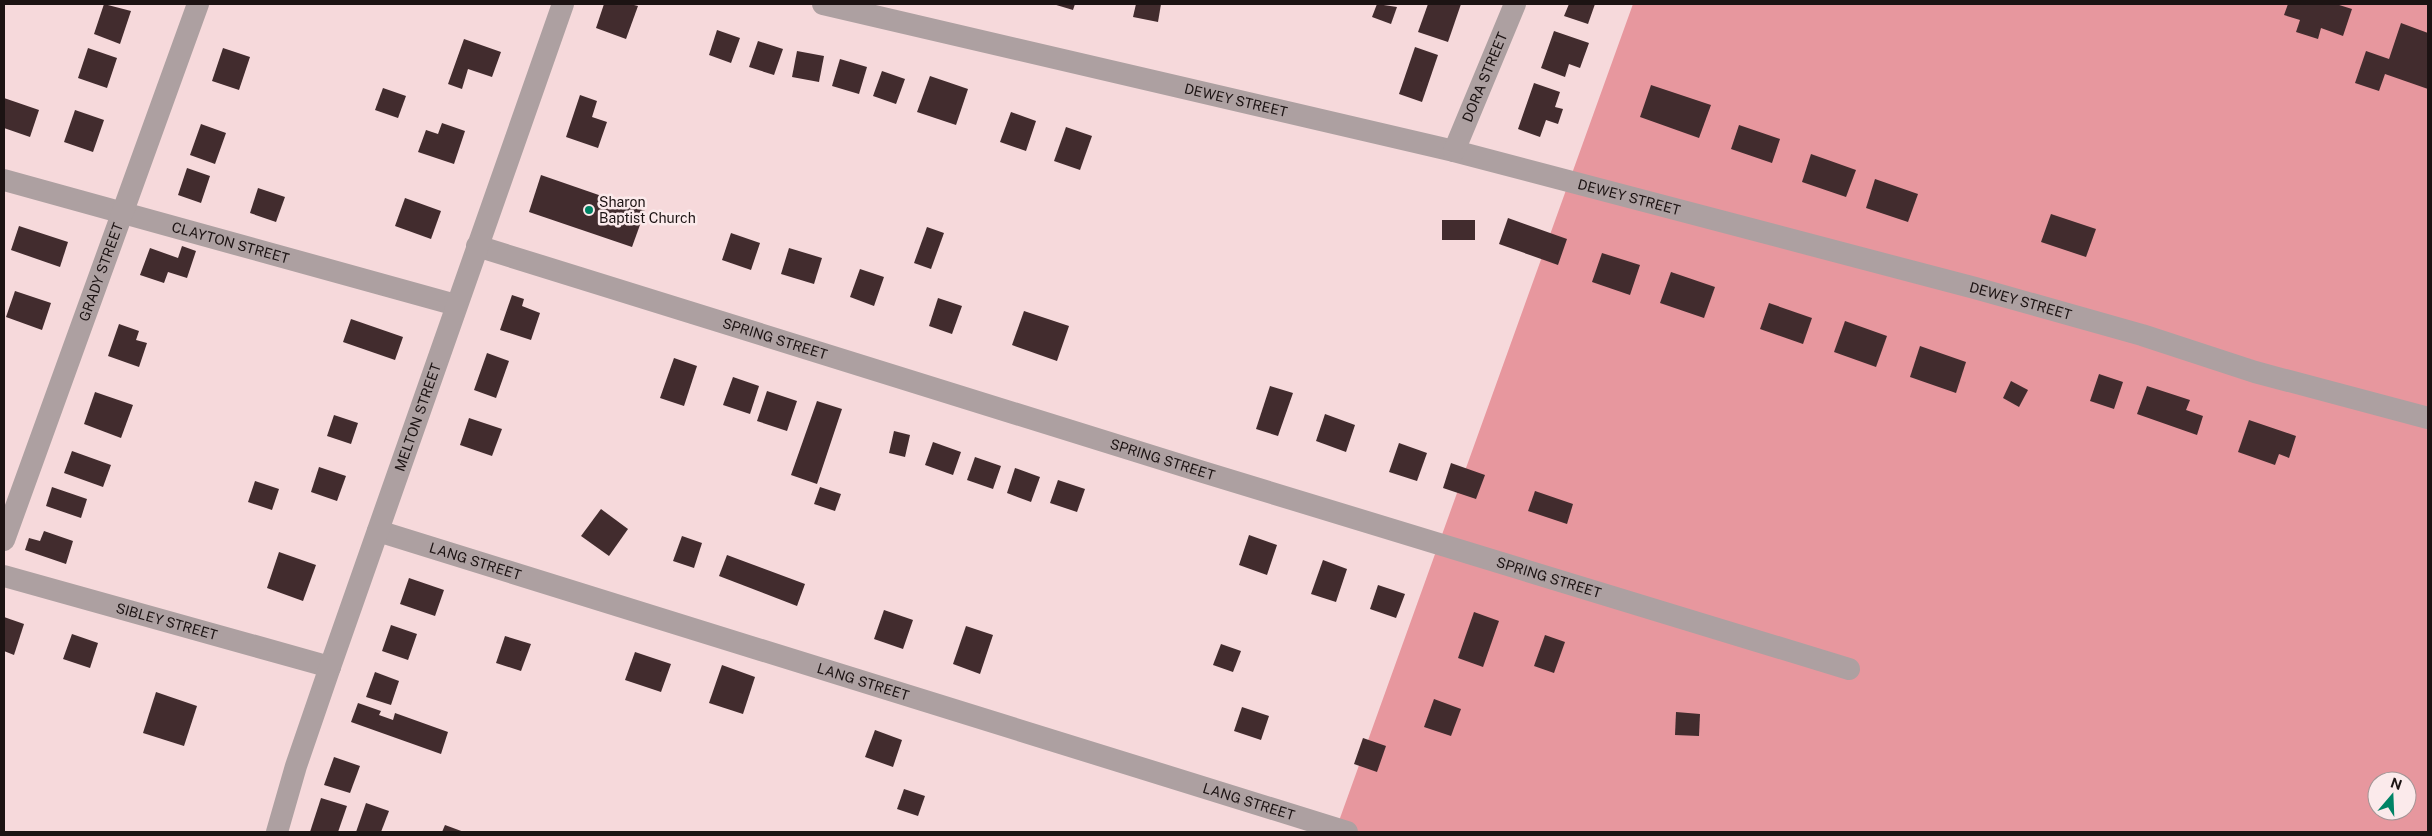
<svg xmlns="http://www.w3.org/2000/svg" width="2432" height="836" viewBox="0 0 2432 836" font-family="'Public Sans',sans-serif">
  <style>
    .forest { fill: #e7979e; fill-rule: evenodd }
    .building { fill: #422c2e }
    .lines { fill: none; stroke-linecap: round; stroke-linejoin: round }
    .street { stroke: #ada0a1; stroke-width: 22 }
    .poi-dot { fill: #008365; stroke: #fbeaeb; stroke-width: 2 }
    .labels { text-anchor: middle; stroke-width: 5; stroke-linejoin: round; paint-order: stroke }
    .street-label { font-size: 14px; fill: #1c1313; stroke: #fbeaeb }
    .poi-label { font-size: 14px; fill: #1c1313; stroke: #fbeaeb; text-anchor: start }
  </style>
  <rect width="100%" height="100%" fill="#f6d9db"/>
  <!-- forest -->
  <path class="forest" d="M1633,4H2428V832H1335ZM2377,781H2407V811H2377Z"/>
  <!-- building -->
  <g class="building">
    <path d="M104,4L131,11L120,44L94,34Z"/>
    <path d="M604,4H630L638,6L626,39L596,28Z"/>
    <path d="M1053,4H1075L1073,10Z"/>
    <path d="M1136,4H1161L1158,22L1133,17Z"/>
    <path d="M1377,4L1397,7L1391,24L1372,17Z"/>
    <path d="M1428,4H1461L1448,42L1418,32Z"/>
    <path d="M1569,4H1595L1588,24L1564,16Z"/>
    <path d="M2288,4H2336L2352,9L2343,36L2321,28L2318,39L2296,32L2300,20L2284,15Z"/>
    <path d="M2401,23L2428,33V89L2385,74L2379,91L2355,83L2366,51L2389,59Z"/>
    <path d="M717,30L740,38L731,63L709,55Z"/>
    <path d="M1554,31L1589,43L1580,68L1569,64L1565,77L1541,68Z"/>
    <path d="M464,39L501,52L492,77L468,69L462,89L448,84Z"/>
    <path d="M758,41L783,49L774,75L749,67Z"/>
    <path d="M1415,47L1438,55L1422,102L1399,94Z"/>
    <path d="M88,48L117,58L107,88L78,78Z"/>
    <path d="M223,48L250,57L239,90L212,81Z"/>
    <path d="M797,51L824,56L819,82L792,77Z"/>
    <path d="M840,59L867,67L859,94L832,86Z"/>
    <path d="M882,71L905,79L896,104L873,96Z"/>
    <path d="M930,76L968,89L956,125L917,112Z"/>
    <path d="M1534,83L1560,92L1555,107L1563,109L1558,124L1546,120L1540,137L1518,129Z"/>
    <path d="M1651,85L1711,105L1699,138L1640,117Z"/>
    <path d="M383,88L406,96L398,118L375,110Z"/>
    <path d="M580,95L597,101L592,117L607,122L598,148L566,137Z"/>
    <path d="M4,98L39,110L30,137L4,128Z"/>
    <path d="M75,110L104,120L93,152L64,142Z"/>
    <path d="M1011,112L1036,121L1026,151L1000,142Z"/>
    <path d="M442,123L465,131L454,164L418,152L426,130L438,134Z"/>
    <path d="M201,124L226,133L215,164L190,155Z"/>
    <path d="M1739,125L1780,139L1772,163L1731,149Z"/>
    <path d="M1066,127L1092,136L1080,170L1054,161Z"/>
    <path d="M1811,154L1856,170L1846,197L1802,182Z"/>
    <path d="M187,168L210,176L201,203L178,195Z"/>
    <path d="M541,175L645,211L632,247L529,212Z"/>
    <path d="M1875,179L1918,194L1908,222L1866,208Z"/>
    <path d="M258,188L285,197L276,222L250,213Z"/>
    <path d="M405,198L441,211L431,239L395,226Z"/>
    <path d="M2051,214L2096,229L2086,257L2041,242Z"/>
    <path d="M1508,218L1567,239L1558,265L1499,244Z"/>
    <rect x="1442" y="220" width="33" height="20"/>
    <path d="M19,226L68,242L60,267L11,250Z"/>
    <path d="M927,227L944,233L931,269L914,263Z"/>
    <path d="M731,233L760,243L751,270L722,260Z"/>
    <path d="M182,246L196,251L187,278L168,272L164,283L140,275L150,248L178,258Z"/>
    <path d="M789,248L822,258L814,284L781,274Z"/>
    <path d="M1602,253L1640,265L1630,295L1592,282Z"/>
    <path d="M860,269L884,277L874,306L850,297Z"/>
    <path d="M1671,272L1715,287L1704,318L1660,303Z"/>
    <path d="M15,291L51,303L42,330L6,317Z"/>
    <path d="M512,295L524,299L522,306L540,313L531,340L500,330Z"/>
    <path d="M938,298L962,306L952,334L929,326Z"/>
    <path d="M1769,303L1812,318L1803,344L1760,329Z"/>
    <path d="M1024,311L1069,326L1057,361L1012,345Z"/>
    <path d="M351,319L403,337L395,360L343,342Z"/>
    <path d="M1845,321L1887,336L1876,367L1834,352Z"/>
    <path d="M119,324L139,331L136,340L147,343L139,367L108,356Z"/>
    <path d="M1920,346L1966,362L1956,393L1910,377Z"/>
    <path d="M487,353L509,361L496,398L474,390Z"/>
    <path d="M674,358L697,366L684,406L660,398Z"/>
    <path d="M2099,374L2123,382L2114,409L2090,401Z"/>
    <path d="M733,377L759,386L750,414L723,405Z"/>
    <path d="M2011,381L2028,390L2019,407L2003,398Z"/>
    <path d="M1270,386L1293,393L1278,436L1256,429Z"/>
    <path d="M2147,386L2190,400L2186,410L2203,416L2197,435L2137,414Z"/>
    <path d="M767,391L797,401L787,431L757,421Z"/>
    <path d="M95,392L133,405L121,438L84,424Z"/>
    <path d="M817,401L842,409L817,484L791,475Z"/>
    <path d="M1325,414L1355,425L1346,452L1316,441Z"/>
    <path d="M334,415L358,423L351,444L327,436Z"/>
    <path d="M469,418L502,429L492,456L460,445Z"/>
    <path d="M2249,420L2296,436L2289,458L2279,454L2275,465L2238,452Z"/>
    <path d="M894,431L910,435L905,457L889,453Z"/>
    <path d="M933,442L961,452L953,475L925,465Z"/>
    <path d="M1399,443L1427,453L1417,481L1389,472Z"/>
    <path d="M72,451L111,465L103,487L64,473Z"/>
    <path d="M975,457L1001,466L993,489L967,480Z"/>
    <path d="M1451,463L1485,475L1476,499L1443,488Z"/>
    <path d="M319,467L346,476L337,501L311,492Z"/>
    <path d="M1015,468L1040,477L1031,502L1007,493Z"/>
    <path d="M1058,480L1085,489L1077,512L1050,503Z"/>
    <path d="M255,481L279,489L272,510L248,502Z"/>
    <path d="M52,487L87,499L81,518L46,506Z"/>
    <path d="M820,487L841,494L835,511L814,504Z"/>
    <path d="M1535,491L1573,504L1567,524L1528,511Z"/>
    <path d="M601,509L628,529L609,556L581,536Z"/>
    <path d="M44,531L73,541L66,564L25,550L29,538L40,541Z"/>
    <path d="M1249,535L1277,545L1267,575L1239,565Z"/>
    <path d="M682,536L702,543L694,568L673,561Z"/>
    <path d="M279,552L316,565L303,601L267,588Z"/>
    <path d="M727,555L805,584L797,606L719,576Z"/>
    <path d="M1323,560L1347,569L1336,602L1311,594Z"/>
    <path d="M409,578L444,590L435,616L400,604Z"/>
    <path d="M1378,585L1405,594L1396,618L1370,609Z"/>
    <path d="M884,610L913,620L903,649L874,639Z"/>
    <path d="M1474,612L1499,621L1483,667L1458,658Z"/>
    <path d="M4,617L24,624L14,655L4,651Z"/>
    <path d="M391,625L417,634L408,660L382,651Z"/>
    <path d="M966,626L993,635L980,674L953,664Z"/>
    <path d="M72,634L98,643L90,668L63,659Z"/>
    <path d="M1545,635L1565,642L1554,673L1534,666Z"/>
    <path d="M505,636L531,644L521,671L496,663Z"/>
    <path d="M1221,644L1241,651L1233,672L1213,665Z"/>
    <path d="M635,652L671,664L661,692L625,680Z"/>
    <path d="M722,665L755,677L743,714L709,703Z"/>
    <path d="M375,672L399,681L391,705L366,697Z"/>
    <path d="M156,692L197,706L184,746L143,733Z"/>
    <path d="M1434,699L1461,709L1451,736L1424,727Z"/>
    <path d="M358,703L381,711L379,715L393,720L395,713L448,732L441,754L351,722Z"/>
    <path d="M1242,707L1269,716L1261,740L1234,731Z"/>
    <path d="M1676,712L1700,714L1699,736L1675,735Z"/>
    <path d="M875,730L902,740L893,767L865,757Z"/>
    <path d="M1363,738L1386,746L1377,772L1354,764Z"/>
    <path d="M334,757L360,766L350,793L324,785Z"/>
    <path d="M904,789L925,796L918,816L897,809Z"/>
    <path d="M321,798L347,806L338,832H310Z"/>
    <path d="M366,803L389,811L381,832H356Z"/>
    <path d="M445,825L464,832H442Z"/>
  </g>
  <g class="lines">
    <!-- street -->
    <g class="street">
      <path id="s1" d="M823,4L1454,151L1975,288L2142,335L2255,372L2428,418"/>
      <path id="s2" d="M1454,151L1515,4"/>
      <path id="s3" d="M4,180L456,305"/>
      <path id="s4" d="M477,246L1203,472L1849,669"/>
      <path id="s5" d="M378,531L1347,832"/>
      <path id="s6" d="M4,540L198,4"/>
      <path id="s7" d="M4,576L330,667"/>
      <path id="s8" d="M277,832L296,766L330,667L563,4"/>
    </g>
  </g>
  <!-- markers -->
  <circle class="poi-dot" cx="589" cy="210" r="5"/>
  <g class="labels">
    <!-- street labels -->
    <g class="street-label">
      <text dy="5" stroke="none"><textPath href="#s2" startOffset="80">DORA STREET</textPath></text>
      <text dy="5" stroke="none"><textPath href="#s1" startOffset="424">DEWEY STREET</textPath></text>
      <text dy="5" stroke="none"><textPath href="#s1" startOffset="829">DEWEY STREET</textPath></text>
      <text dy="5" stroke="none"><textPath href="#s3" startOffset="235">CLAYTON STREET</textPath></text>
      <text dy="5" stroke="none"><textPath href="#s6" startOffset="285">GRADY STREET</textPath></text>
      <text dy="5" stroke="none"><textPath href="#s1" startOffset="1234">DEWEY STREET</textPath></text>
      <text dy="5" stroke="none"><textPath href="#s4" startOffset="312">SPRING STREET</textPath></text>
      <text dy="5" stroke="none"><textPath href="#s8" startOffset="438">MELTON STREET</textPath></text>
      <text dy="5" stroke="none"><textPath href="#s4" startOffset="718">SPRING STREET</textPath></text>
      <text dy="5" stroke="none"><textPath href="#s5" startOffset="102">LANG STREET</textPath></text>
      <text dy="5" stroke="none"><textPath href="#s4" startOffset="1122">SPRING STREET</textPath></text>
      <text dy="5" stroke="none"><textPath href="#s7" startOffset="169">SIBLEY STREET</textPath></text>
      <text dy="5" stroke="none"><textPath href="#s5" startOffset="508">LANG STREET</textPath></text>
      <text dy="5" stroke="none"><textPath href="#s5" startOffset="912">LANG STREET</textPath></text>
    </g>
    <!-- poi labels -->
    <g class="poi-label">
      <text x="599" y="207">Sharon<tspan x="599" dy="16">Baptist Church</tspan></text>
    </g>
  </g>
  <!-- border -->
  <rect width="2432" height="836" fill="none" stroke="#1c1313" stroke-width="10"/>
  <!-- north arrow -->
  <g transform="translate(2392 796) rotate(19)"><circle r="24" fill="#fbeaeb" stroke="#a29495"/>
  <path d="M0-4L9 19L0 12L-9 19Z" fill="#008365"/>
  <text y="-8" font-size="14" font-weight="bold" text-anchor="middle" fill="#1c1313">N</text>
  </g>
</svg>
